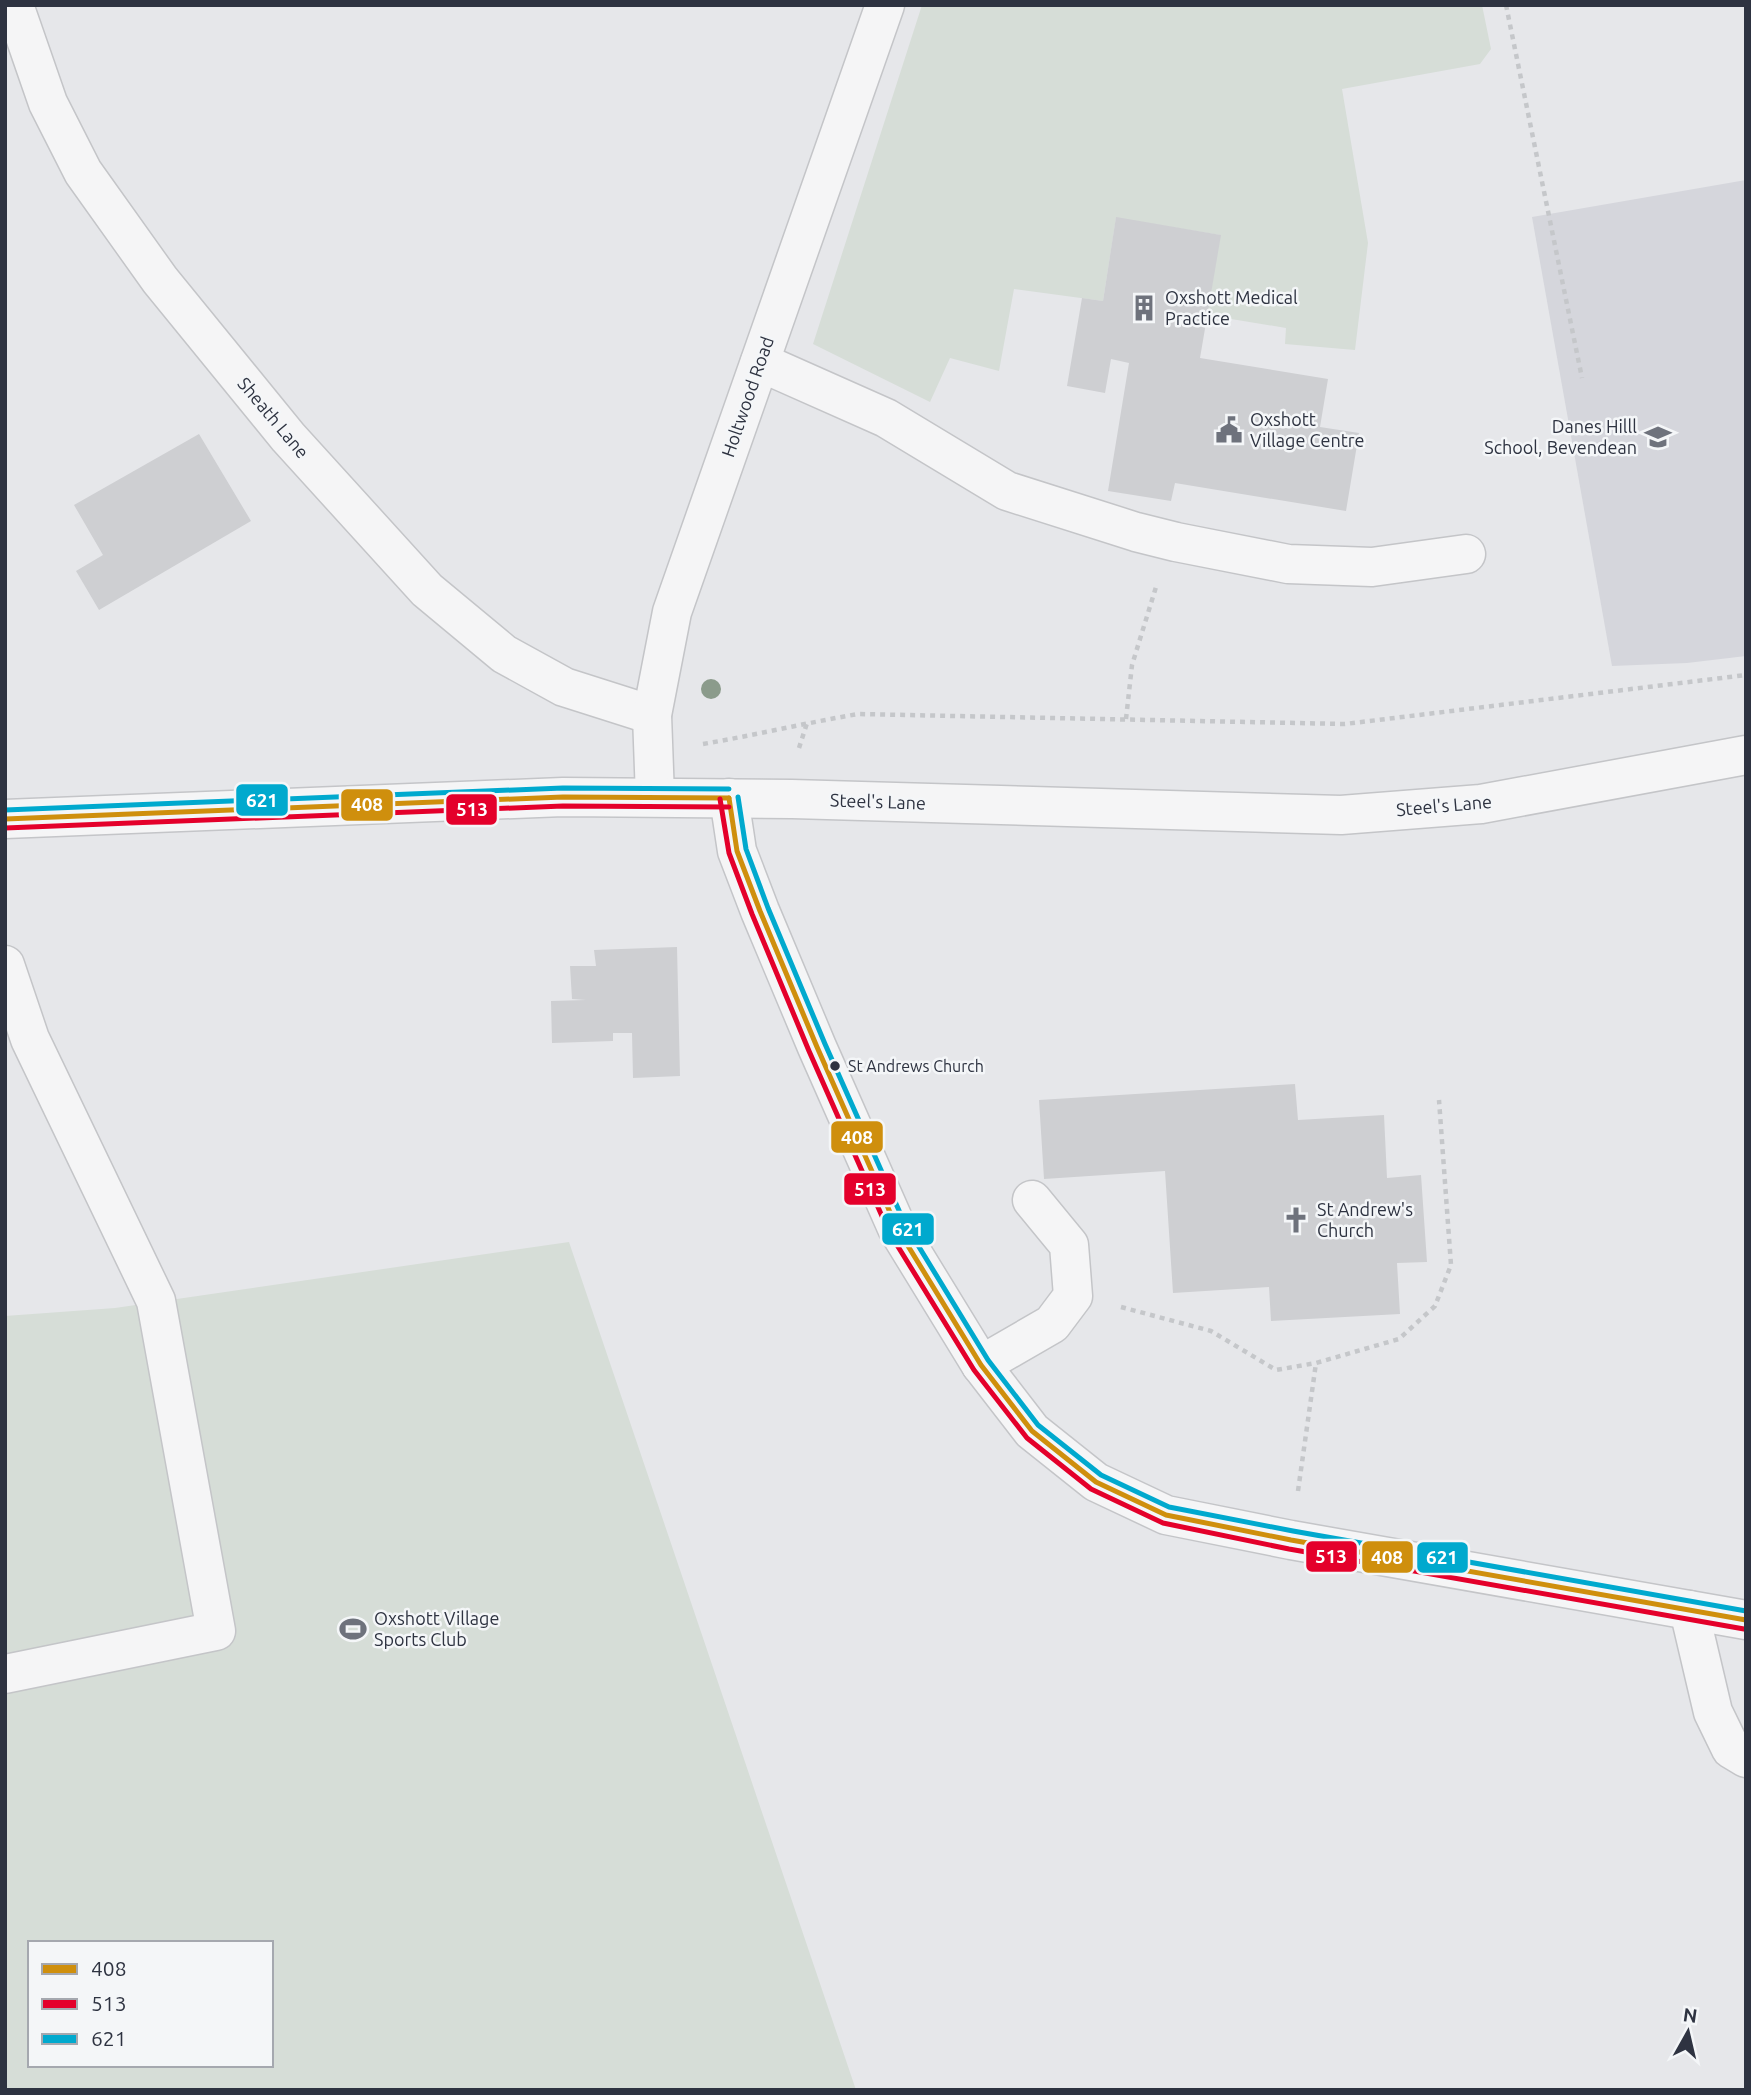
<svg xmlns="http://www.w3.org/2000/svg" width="1751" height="2095" viewBox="0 0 1751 2095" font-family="Ubuntu,sans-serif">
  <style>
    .built { fill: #d5d6dc }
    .green { fill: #d6ddd7; fill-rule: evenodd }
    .building { fill: #cecfd2 }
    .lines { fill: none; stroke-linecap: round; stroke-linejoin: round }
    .minor-casing { stroke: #c4c5c8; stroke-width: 41 }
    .path { stroke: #c5c7ca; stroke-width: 4.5; stroke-dasharray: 5 5; stroke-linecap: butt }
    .minor { stroke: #f5f5f6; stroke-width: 38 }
    .bus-1-casing { stroke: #f4f6f8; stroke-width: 10 }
    .bus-2-casing { stroke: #f4f6f8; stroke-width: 10 }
    .bus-3-casing { stroke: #f4f6f8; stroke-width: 10 }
    .bus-1 { stroke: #cf8f0d; stroke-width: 5 }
    .bus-2 { stroke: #e4002b; stroke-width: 5 }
    .bus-3 { stroke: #00a9ce; stroke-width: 5 }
    .tree { fill: #8b9b8b }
    .bus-dot { fill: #2e3341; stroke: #f4f6f8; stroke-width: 2.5 }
    .labels { text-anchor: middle; stroke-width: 5; stroke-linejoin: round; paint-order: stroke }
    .bus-label { font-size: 16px; fill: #2e3341; stroke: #f4f6f8; text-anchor: start }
    .poi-label { font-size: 18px; fill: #2e3341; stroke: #f4f6f8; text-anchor: start }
    .street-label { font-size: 18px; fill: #2e3341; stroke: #f4f6f8 }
    .line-badge { stroke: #f4f6f8; stroke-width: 2.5 }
    .badge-label { font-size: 19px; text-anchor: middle; font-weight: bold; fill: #fff }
  </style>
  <rect width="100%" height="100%" fill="#e6e7ea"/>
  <!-- built -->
  <path class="built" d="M1746,180V656L1687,663L1612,666L1532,217Z"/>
  <!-- green -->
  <g class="green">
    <path d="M922,5H1482L1491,49L1480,64L1342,89L1368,243L1355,350L1285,344L1286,328L1207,315L1220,235L1116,218L1103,301L1014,289L999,371L950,358L930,402L813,344Z"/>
    <path d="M569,1242L856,2090H5V1316L115,1308ZM30,1943H271V2065H30Z"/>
  </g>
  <!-- building -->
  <g class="building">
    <path d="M1116,217L1221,235L1200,358L1328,379L1320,427L1359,433L1346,511L1175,483L1171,501L1108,491L1129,363L1111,359L1105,393L1067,386L1082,298L1103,301Z"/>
    <path d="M199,434L251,521L99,610L76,571L103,555L74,505Z"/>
    <path d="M677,947L680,1076L633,1078L632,1033H613V1041L552,1043L551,1001L586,1000L572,999L570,966H596L594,950Z"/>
    <path d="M1295,1084L1298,1120L1384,1115L1387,1178L1421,1175L1427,1262L1397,1263L1400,1314L1271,1321L1269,1287L1173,1293L1165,1171L1044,1179L1039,1100Z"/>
  </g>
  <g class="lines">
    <!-- minor casing -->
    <g class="minor-casing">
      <g id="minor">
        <path d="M14,5L48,103L83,172L160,280L288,437L427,590L504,654L564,687L652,715"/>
        <path d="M760,362L886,418L1007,491L1136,532L1176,542L1288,564L1372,567L1466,554"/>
        <path d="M655,797L652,715L672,612L885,5"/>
        <path d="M729,798L737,851L760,911L817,1047L897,1228L981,1365L1032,1431L1096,1482L1166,1515L1291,1540L1746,1620"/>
        <path d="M5,819L563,797L792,799L1341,815L1481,804L1746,755"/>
        <path d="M5,965L30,1039L156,1301L216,1631L5,1674"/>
        <path d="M981,1365L1052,1324L1073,1296L1069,1245L1032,1200"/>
        <path d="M1689,1610L1713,1712L1731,1749L1746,1758"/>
      </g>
    </g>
    <!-- path -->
    <g class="path">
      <path d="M1506,5L1582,378"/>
      <path d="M1126,719L1132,665L1156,587"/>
      <path d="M703,744C755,735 806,723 858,714L1345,724L1746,675"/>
      <path d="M799,748L807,723"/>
      <path d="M1121,1307L1211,1331L1276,1370L1316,1363L1399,1339L1435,1306L1451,1265L1439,1100"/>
      <path d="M1298,1491L1316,1363"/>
    </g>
    <!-- minor -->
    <use href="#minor" class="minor"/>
    <!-- bus-1 casing -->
    <g class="bus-1-casing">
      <g id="bus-1">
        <path d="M729,798L737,851L760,911L817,1047L897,1228L981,1365L1032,1431L1096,1482L1166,1515L1291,1540L1746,1620"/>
        <path d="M5,819L563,797L729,798"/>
      </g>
    </g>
    <!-- bus-2 casing -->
    <g class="bus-2-casing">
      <g id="bus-2">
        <path d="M720,799L729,853L752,914L809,1051L889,1232L974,1370L1027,1438L1091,1489L1163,1523L1289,1549L1744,1629"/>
        <path d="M5,828L563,806L729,807"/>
      </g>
    </g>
    <!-- bus-3 casing -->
    <g class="bus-3-casing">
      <g id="bus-3">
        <path d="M738,797L746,849L768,908L825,1044L905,1224L988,1360L1038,1425L1101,1475L1169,1507L1293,1531L1746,1611"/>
        <path d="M5,810L563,788L729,789"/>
      </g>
    </g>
    <!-- bus-1 -->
    <use href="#bus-1" class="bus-1"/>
    <!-- bus-2 -->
    <use href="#bus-2" class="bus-2"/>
    <!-- bus-3 -->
    <use href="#bus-3" class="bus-3"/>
  </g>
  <!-- trees -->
  <circle class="tree" cx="711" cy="689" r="10"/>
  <!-- icons -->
  <defs>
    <g id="building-bare" transform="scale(2.1)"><path d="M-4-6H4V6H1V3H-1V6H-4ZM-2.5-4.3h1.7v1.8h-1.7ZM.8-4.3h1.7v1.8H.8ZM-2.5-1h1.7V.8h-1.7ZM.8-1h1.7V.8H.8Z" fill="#6e727c" stroke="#f4f6f8" stroke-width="2.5" paint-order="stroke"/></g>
    <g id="civic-bare" transform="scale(2.1)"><path d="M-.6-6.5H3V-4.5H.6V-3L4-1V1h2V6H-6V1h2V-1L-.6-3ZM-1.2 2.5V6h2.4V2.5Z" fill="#6e727c" stroke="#f4f6f8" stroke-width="2.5" paint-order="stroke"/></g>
    <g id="school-bare" transform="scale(2.1)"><path d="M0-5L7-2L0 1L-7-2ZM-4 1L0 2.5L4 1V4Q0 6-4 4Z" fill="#6e727c" stroke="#f4f6f8" stroke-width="2.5" paint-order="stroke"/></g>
    <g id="church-bare" transform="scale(2.1)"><path d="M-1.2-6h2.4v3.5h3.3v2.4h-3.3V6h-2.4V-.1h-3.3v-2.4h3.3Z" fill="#6e727c" stroke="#f4f6f8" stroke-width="2.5" paint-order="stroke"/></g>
    <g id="stadium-bare" transform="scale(2.1)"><path d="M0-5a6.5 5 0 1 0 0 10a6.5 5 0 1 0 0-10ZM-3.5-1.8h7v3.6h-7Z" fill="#6e727c" stroke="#f4f6f8" stroke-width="2.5" paint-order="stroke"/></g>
  </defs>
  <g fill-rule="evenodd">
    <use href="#building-bare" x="1144" y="308"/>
    <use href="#civic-bare" x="1229" y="430"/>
    <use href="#school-bare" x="1658" y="437"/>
    <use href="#church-bare" x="1296" y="1220"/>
    <use href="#stadium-bare" x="353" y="1629"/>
  </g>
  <!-- markers -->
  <circle class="bus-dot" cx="835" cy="1066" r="6"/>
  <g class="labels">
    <!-- bus labels -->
    <g class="bus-label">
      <text x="848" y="1072">St Andrews Church</text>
    </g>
    <!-- poi labels -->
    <g class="poi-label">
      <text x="1165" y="304">Oxshott Medical<tspan x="1165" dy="21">Practice</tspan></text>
      <text x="1250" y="426">Oxshott<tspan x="1250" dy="21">Village Centre</tspan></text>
      <text x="1637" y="433" text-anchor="end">Danes Hilll<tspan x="1637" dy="21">School, Bevendean</tspan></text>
      <text x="1317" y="1216">St Andrew's<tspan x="1317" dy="21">Church</tspan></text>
      <text x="374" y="1625">Oxshott Village<tspan x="374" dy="21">Sports Club</tspan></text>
    </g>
    <!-- street labels -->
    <g class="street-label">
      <text transform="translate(748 397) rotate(-71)" y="6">Holtwood Road</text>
      <text transform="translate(273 418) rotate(50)" y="6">Sheath Lane</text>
      <text transform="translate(878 802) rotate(2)" y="6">Steel's Lane</text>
      <text transform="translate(1444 806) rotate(-5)" y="6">Steel's Lane</text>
    </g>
  </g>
  <g class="line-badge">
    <rect x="235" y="783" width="54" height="34" rx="7" fill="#00a9ce"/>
    <rect x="340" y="788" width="54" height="34" rx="7" fill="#cf8f0d"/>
    <rect x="445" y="793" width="53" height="33" rx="7" fill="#e4002b"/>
    <rect x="830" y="1120" width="54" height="34" rx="7" fill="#cf8f0d"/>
    <rect x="843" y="1172" width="54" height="34" rx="7" fill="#e4002b"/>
    <rect x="881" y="1212" width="54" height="34" rx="7" fill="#00a9ce"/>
    <rect x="1305" y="1540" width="53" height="33" rx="7" fill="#e4002b"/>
    <rect x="1361" y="1540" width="53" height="34" rx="7" fill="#cf8f0d"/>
    <rect x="1416" y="1541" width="53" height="33" rx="7" fill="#00a9ce"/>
  </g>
  <g class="badge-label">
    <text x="262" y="807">621</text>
    <text x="367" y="811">408</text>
    <text x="472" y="816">513</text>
    <text x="857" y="1144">408</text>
    <text x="870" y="1196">513</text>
    <text x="908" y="1236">621</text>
    <text x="1331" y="1563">513</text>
    <text x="1387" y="1564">408</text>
    <text x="1442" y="1564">621</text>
  </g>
  <!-- border -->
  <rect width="1751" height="2095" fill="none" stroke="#2e3341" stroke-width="14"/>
  <!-- legend -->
  <rect x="28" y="1941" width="245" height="126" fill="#f4f6f8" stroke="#a5a8af" stroke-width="2"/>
  <rect x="42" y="1964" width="35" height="10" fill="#cf8f0d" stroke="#a5a8af" stroke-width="2"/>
  <text x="91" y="1976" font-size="21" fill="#2e3341">408</text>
  <rect x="42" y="1999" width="35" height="10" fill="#e4002b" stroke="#a5a8af" stroke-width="2"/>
  <text x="91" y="2011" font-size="21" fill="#2e3341">513</text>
  <rect x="42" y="2034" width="35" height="10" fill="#00a9ce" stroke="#a5a8af" stroke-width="2"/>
  <text x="91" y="2046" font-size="21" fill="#2e3341">621</text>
  <!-- north arrow -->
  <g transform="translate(1688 2032) rotate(8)" stroke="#f4f6f8" stroke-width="5" paint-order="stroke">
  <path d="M0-5L12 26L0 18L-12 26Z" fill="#2e3341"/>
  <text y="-10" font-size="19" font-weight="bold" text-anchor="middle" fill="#2e3341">N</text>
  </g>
</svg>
